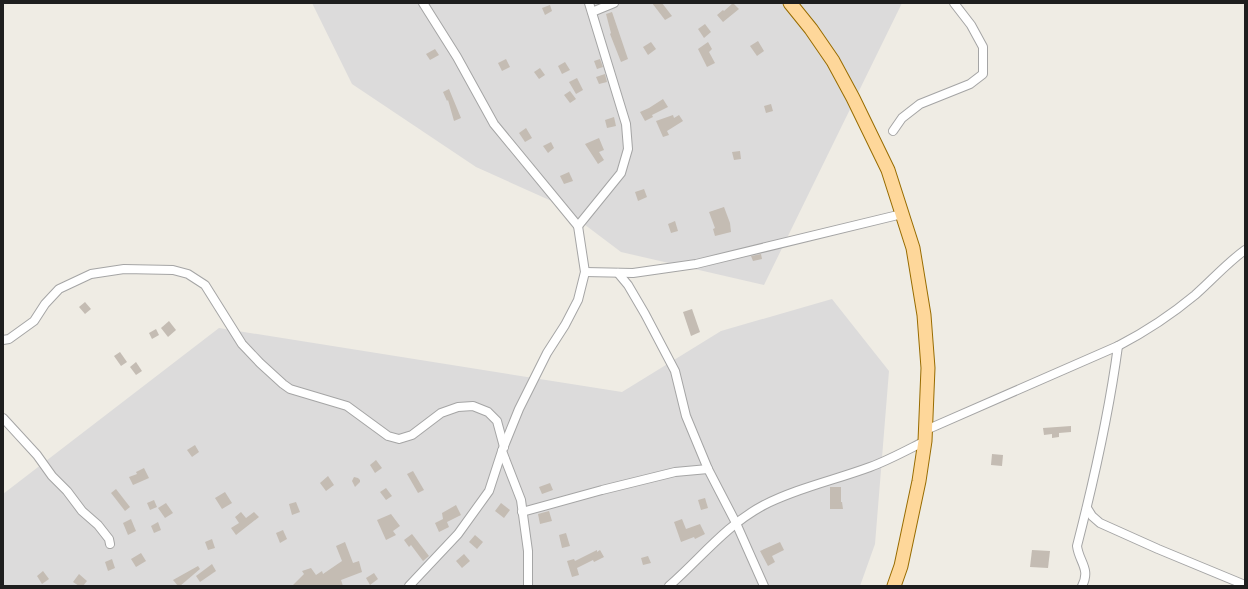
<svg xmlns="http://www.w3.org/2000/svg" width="1248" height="589" viewBox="0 0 1248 589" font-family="Commissioner,sans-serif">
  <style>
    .residential { fill: #dcdbdb }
    .building { fill: #c4bcb3 }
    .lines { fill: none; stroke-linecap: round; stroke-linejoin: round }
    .street-casing { stroke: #a5a5a5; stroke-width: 10 }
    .primary-casing { stroke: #986c00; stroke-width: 15 }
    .street { stroke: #fff; stroke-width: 8 }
    .primary { stroke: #fed79a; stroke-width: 13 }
  </style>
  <rect width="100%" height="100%" fill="#efece4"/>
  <!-- residential -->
  <g class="residential">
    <path d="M312,3H902L764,285L621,252L556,203L476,167L352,84Z"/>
    <path d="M832,299L889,371L875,544L860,586H3V494L219,328L622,392L721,331Z"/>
  </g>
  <!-- building -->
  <g class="building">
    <path d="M652,3H662L672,16L665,20Z"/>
    <path d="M733,3L739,9L723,22L717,15L723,10L724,11Z"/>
    <path d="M550,5L552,11L545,15L542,8Z"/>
    <path d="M612,12L628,59L621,62L610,34L611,33L606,14Z"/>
    <path d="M705,24L711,32L704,38L698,29Z"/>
    <path d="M758,41L764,51L757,56L750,46Z"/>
    <path d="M651,42L656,49L648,55L643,47Z"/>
    <path d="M708,42L712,49L709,52L715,63L707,67L698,49Z"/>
    <path d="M435,49L439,55L430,60L426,54Z"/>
    <path d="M506,59L510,67L502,71L498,63Z"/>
    <path d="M600,59L603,67L597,69L594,61Z"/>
    <path d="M565,62L570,70L562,74L558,66Z"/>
    <path d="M540,68L545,75L539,79L534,72Z"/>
    <path d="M605,74L607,82L599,84L596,77Z"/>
    <path d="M577,78L583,90L576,94L569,82Z"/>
    <path d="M449,89L461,118L454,121L448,100L447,101L443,92Z"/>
    <path d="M570,91L576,99L570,103L564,95Z"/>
    <path d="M663,99L668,107L652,115L653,117L645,121L640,112L649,108Z"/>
    <path d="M771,104L773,111L766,113L764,106Z"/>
    <path d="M673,115L674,118L679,115L683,121L667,131L669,135L663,137L656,121Z"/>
    <path d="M614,117L616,126L607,128L605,120Z"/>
    <path d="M526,128L532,138L525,142L519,133Z"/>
    <path d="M599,138L604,150L599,152L604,160L598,164L585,144Z"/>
    <path d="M551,142L554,148L548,153L543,146Z"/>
    <path d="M740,151L741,159L734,160L732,152Z"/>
    <path d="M569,172L573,181L564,184L560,176Z"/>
    <path d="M644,189L647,197L638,201L635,192Z"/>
    <path d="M724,207L730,223L731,232L715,236L713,229L715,228L709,212Z"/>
    <path d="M675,221L678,231L671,233L668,224Z"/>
    <path d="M761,254L762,259L753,261L751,256Z"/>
    <path d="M85,302L91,309L85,314L79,307Z"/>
    <path d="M692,309L700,332L691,336L683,312Z"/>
    <path d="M169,321L176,330L168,337L161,328Z"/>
    <path d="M156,329L159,335L152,339L149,333Z"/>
    <path d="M120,352L127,362L121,366L114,356Z"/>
    <path d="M136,362L142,371L136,375L130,367Z"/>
    <path d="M1071,426V432L1059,433V437L1052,438V434L1044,435L1043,428Z"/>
    <path d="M195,445L199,452L192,457L187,450Z"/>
    <path d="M992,454L1003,455L1002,466L991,465Z"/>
    <path d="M376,460L382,468L375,473L370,465Z"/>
    <path d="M144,468L149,478L133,485L129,477L137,474L136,472Z"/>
    <path d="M413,471L424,490L418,493L407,474Z"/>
    <path d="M328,476L334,485L326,491L320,483Z"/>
    <path d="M354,477L358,478L360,480V482L355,487L352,481Z"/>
    <path d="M550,483L553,490L542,494L539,487Z"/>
    <path d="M830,487H841V502H842L843,509H830Z"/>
    <path d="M386,488L392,496L386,500L380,492Z"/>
    <path d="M116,489L130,507L125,511L111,493Z"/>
    <path d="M225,492L232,503L222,509L215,498Z"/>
    <path d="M705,498L708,508L701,510L698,500Z"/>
    <path d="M154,500L157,507L150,510L147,503Z"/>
    <path d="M296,502L300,512L292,515L289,504Z"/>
    <path d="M166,503L173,513L165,518L158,508Z"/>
    <path d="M501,503L510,510L504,518L495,511Z"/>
    <path d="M456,505L461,515L447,522L449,527L439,532L435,523L443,519L442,513Z"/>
    <path d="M549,511L552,521L540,524L538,514Z"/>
    <path d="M241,512L246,518L254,512L259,517L236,535L231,528L239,523L235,517Z"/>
    <path d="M391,514L400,526L393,531L396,535L386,540L377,520Z"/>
    <path d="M131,519L136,531L128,535L123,523Z"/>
    <path d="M682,519L686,529L700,524L705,534L695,539L694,537L681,542L674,522Z"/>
    <path d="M158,522L161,530L154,533L151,526Z"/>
    <path d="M283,530L287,539L280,543L276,533Z"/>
    <path d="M566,533L570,546L562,548L559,535Z"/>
    <path d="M412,534L429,556L423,561L411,545L409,547L404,540Z"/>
    <path d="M475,535L483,542L477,549L469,542Z"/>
    <path d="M212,539L215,548L208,550L205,542Z"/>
    <path d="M345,542L353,563L359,561L362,572L341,580L343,586H292L304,574L302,571L311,568L316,575L322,571L323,574L342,561L336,546Z"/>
    <path d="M780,542L784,550L772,556L775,562L768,566L760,551Z"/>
    <path d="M597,550V552L600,550L604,557L594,562L593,560L577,568L579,575L572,577L567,561L574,559L575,561Z"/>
    <path d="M1032,550L1050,551L1048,568L1030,567Z"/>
    <path d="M141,553L146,561L136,567L131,559Z"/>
    <path d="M464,554L470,561L462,568L456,561Z"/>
    <path d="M648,556L651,563L643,565L641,558Z"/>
    <path d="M112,559L115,568L108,571L105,562Z"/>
    <path d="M212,564L216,571L200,582L196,576Z"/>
    <path d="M198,566L200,569L180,586H178L173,580Z"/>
    <path d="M43,571L49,579L42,584L37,576Z"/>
    <path d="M374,573L378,579L370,585L366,578Z"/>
    <path d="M79,574L87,581L83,586H79L73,582Z"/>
  </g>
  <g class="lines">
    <!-- street casing -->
    <g class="street-casing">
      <g id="street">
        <path d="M592,12L614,3"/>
        <path d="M893,131L902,118L920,104L970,84L983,74V47L971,25L954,3"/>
        <path d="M578,226L621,173L628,149L626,124L589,3"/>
        <path d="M585,272L633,273L696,264L902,214"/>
        <path d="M618,273L628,285L645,314L675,371L686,416L708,469L736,523L764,586"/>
        <path d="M3,340L9,339L34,321L45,304L59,289L91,274L124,269L173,270L188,274L205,285L242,344L260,363L283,384L290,389L347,406L388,436L399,439L412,435L441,413L458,407L473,406L488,412L497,421L504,447"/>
        <path d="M1118,346C1145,332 1171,315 1195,295C1212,280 1227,263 1245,250"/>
        <path d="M3,418L37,455L52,476L67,491L82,511L98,525L109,539L110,544"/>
        <path d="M926,430L1118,346C1109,413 1094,480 1077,546C1079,562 1091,569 1082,586"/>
        <path d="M502,451L521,500L528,551V586"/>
        <path d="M1087,508L1092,516L1100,523L1158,549L1245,585"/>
        <path d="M522,512L602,490L675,472L708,469"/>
        <path d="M409,586L458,534L489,491L502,451L519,409L547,353L565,325L578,300L585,272L578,226L494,124L457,57L423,3"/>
        <path d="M669,586C700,559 726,525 764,505C797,488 835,480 870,467C889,460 907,450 925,441"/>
      </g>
    </g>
    <!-- primary casing -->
    <g class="primary-casing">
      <path id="primary" d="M790,3L811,29L833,61L853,98L888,170L913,248L924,315L928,368L925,441L919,481L901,566L894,586"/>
    </g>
    <!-- street -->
    <use href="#street" class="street"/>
    <!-- primary -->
    <use href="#primary" class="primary"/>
  </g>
  <!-- border -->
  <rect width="1248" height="589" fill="none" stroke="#1e1e1e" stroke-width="8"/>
</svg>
